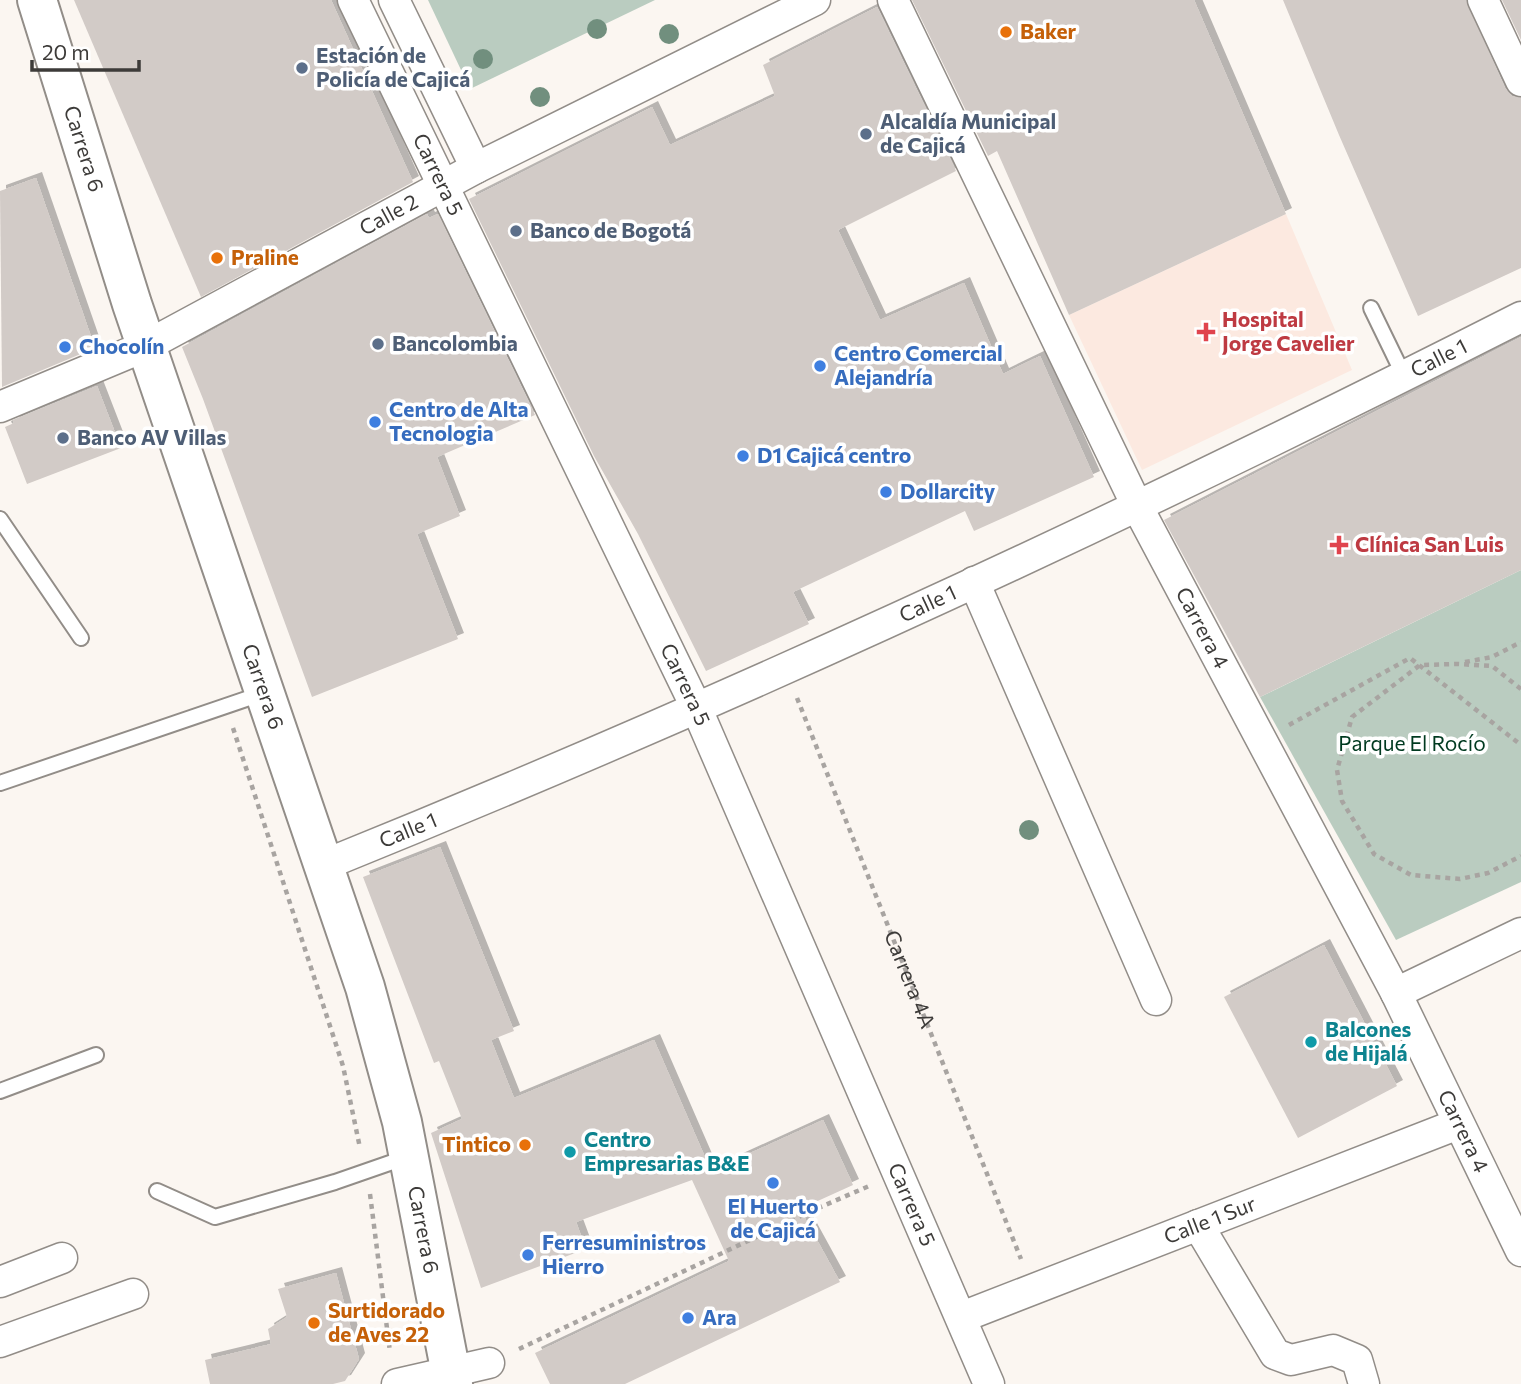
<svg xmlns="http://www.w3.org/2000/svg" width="1521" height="1384" viewBox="0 0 1521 1384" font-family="Commissioner,sans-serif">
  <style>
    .medical { fill: #fce9e0 }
    .green { fill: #baccc0 }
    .building { fill: #d2cbc7; filter: url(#shadow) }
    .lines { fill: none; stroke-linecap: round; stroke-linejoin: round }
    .service-casing { stroke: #928d88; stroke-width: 18 }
    .minor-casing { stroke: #928d88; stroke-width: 33 }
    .secondary-casing { stroke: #928d88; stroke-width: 42 }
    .path { stroke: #a8a4a1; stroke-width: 4.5; stroke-dasharray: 5 5; stroke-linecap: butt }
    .service { stroke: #fff; stroke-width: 14 }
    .minor { stroke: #fff; stroke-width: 30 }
    .secondary { stroke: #fff; stroke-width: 38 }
    .tree { fill: #718f7e }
    .food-dot { fill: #e8710a; stroke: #fff; stroke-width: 2.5 }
    .service-dot { fill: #5c6f8a; stroke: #fff; stroke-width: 2.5 }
    .health-dot { fill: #e0444e; stroke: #fff; stroke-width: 2.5 }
    .shop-dot { fill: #3f7fe0; stroke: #fff; stroke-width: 2.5 }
    .culture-dot { fill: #0f9aa8; stroke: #fff; stroke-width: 2.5 }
    .labels { text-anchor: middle; stroke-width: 7; stroke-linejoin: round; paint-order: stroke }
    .food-label { font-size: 21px; font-weight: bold; fill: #c56008; stroke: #fff; text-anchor: start }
    .service-label { font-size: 21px; font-weight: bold; fill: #4e5e75; stroke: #fff; text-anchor: start }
    .street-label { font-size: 21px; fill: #3d3b39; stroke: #fff }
    .health-label { font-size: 21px; font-weight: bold; fill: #be3a42; stroke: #fff; text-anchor: start }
    .shop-label { font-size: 21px; font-weight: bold; fill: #366cbe; stroke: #fff; text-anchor: start }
    .park-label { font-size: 21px; fill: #003a20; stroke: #fff }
    .culture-label { font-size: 21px; font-weight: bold; fill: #0d838f; stroke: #fff; text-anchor: start }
  </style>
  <defs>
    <filter id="shadow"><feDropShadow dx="6" dy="-6" stdDeviation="0" flood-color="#0004"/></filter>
  </defs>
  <rect width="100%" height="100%" fill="#fbf6f1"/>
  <!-- medical -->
  <path class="medical" d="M1286,214L1352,370L1142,470L1069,315Z"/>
  <!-- green -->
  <g class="green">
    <path d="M428,0H655L470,89Z"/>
    <path d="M1521,570V882L1396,940L1260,697Z"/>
  </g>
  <!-- building -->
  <g class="building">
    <path d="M74,0H331L413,182L201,297Z"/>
    <path d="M912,0H1194L1286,214L1069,315L997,151L988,156Z"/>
    <path d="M1283,0H1466L1505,88L1512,96L1521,98V268L1418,316L1339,135Z"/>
    <path d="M1502,0H1521V40Z"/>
    <path d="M877,7L956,171L838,230L880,320L964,283L1003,374L1040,356L1094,477L974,531L965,511L793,592L809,624L706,671L638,534L594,456L469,199L652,107L670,145L775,96L763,65Z"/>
    <path d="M36,178L95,348L2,387L0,191Z"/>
    <path d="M427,214L429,218L438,214L535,415L437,457L460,516L417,534L458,639L312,697L203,399L182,347Z"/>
    <path d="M1521,337V570L1260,697L1164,520Z"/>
    <path d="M97,386L121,448L27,484L5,427L14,423L13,420Z"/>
    <path d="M440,847L514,1031L491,1040L514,1098L654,1040L711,1171L823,1120L853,1185L800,1209L840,1282L625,1384H550L535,1353L729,1261L692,1180L576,1222L586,1249L481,1288L431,1133L462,1119L439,1061L434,1063L363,877Z"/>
    <path d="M1324,945L1397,1086L1298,1138L1224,997Z"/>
    <path d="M336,1273L359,1359L345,1381L333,1384H210L205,1360L271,1344L268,1329L287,1317L278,1289Z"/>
  </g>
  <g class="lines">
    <!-- service casing -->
    <g class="service-casing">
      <g id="service">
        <path d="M1371,308L1404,376"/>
        <path d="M0,519L81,638"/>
        <path d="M0,783L264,693"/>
        <path d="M0,1091L96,1055"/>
        <path d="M157,1191L215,1217L335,1182L407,1157"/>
      </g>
    </g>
    <!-- minor casing -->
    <g class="minor-casing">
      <g id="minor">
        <path id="s2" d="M353,0L696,707L989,1384"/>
        <path d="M394,0L476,168"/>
        <path id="s3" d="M893,0L1137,506L1396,993L1521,1251"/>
        <path d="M1483,0L1521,81"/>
        <path id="s4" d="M0,407L146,346L476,168L815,0"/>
        <path d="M974,582L1156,1000"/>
        <path id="s5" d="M324,865C730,701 1131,515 1521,317"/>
        <path d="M1396,993L1521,933"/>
        <path d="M1198,1225L1275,1354L1291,1360L1333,1350L1357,1360L1364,1384"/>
        <path d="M0,1282L62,1258"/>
        <path id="s6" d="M962,1317L1458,1124"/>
        <path d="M0,1342L133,1294"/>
        <path d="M397,1384L489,1363"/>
      </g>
    </g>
    <!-- secondary casing -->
    <g class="secondary-casing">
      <g id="secondary">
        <path id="s7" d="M37,0L132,304L365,987L402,1122L453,1384"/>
      </g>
    </g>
    <!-- path -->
    <g class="path">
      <path d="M1465,662L1492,657L1521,642"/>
      <path d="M1521,689L1492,666L1458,664L1420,665L1352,717L1337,770L1342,801L1374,854L1411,875L1460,879L1488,873L1521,856"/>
      <path id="s1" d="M797,698L1021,1259"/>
      <path d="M1289,725L1410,658L1521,745"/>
      <path d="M233,728L343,1066L360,1148"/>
      <path d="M370,1194L390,1352"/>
      <path d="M519,1349L807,1213L869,1186"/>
    </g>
    <!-- service -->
    <use href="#service" class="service"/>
    <!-- minor -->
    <use href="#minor" class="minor"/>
    <!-- secondary -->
    <use href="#secondary" class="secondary"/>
  </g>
  <!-- trees -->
  <g class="tree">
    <circle cx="597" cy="29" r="10"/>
    <circle cx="669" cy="34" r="10"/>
    <circle cx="483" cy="59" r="10"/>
    <circle cx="540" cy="97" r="10"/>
    <circle cx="1029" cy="830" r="10"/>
  </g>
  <!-- markers -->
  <g class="food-dot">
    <circle cx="1006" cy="32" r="7"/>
    <circle cx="217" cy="258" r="7"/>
    <circle cx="525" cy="1145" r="7"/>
    <circle cx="314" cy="1323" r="7"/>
  </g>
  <g class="service-dot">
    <circle cx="302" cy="68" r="7"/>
    <circle cx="866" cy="134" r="7"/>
    <circle cx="516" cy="231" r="7"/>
    <circle cx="378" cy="344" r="7"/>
    <circle cx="63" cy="438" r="7"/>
  </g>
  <g class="health-dot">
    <path d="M1202.5 321.5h7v7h7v7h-7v7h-7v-7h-7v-7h7z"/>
    <path d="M1335.5 534.5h7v7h7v7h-7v7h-7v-7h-7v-7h7z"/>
  </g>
  <g class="shop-dot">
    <circle cx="65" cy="347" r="7"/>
    <circle cx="820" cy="366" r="7"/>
    <circle cx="375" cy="422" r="7"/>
    <circle cx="743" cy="456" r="7"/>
    <circle cx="886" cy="492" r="7"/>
    <circle cx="773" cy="1183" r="7"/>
    <circle cx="528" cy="1255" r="7"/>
    <circle cx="688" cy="1318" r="7"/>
  </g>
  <g class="culture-dot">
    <circle cx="1311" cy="1042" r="7"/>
    <circle cx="570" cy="1152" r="7"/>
  </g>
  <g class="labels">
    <!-- food labels -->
    <g class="food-label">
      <text x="1020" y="39">Baker</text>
      <text x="231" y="265">Praline</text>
      <text x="511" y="1152" text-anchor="end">Tintico</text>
      <text x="328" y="1318">Surtidorado<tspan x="328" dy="24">de Aves 22</tspan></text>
    </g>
    <!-- service labels -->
    <g class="service-label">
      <text x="316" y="63">Estación de<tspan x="316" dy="24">Policía de Cajicá</tspan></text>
      <text x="880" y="129">Alcaldía Municipal<tspan x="880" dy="24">de Cajicá</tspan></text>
      <text x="530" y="238">Banco de Bogotá</text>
      <text x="392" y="351">Bancolombia</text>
      <text x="77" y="445">Banco AV Villas</text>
    </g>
    <!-- street labels -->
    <g class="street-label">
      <text dy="7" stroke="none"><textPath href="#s7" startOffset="156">Carrera 6</textPath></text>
      <text dy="7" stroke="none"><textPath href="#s2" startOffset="194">Carrera 5</textPath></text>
      <text dy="7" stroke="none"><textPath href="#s4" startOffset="434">Calle 2</textPath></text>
      <text dy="7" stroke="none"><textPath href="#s5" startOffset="1225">Calle 1</textPath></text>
      <text dy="7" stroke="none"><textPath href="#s5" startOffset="658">Calle 1</textPath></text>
      <text dy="7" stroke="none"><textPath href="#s3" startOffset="700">Carrera 4</textPath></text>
      <text dy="7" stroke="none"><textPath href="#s2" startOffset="761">Carrera 5</textPath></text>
      <text dy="7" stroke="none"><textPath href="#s7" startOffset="723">Carrera 6</textPath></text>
      <text dy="7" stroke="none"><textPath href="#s5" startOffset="91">Calle 1</textPath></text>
      <text dy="7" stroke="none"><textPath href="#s1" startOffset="303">Carrera 4A</textPath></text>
      <text dy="7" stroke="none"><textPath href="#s3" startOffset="1267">Carrera 4</textPath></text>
      <text dy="7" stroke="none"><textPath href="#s2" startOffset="1328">Carrera 5</textPath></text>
      <text dy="7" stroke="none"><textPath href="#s6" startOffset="266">Calle 1 Sur</textPath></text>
      <text dy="7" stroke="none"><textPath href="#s7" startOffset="1290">Carrera 6</textPath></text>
    </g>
    <!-- health labels -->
    <g class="health-label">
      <text x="1222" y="327">Hospital<tspan x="1222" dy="24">Jorge Cavelier</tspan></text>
      <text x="1355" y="552">Clínica San Luis</text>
    </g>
    <!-- shop labels -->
    <g class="shop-label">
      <text x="79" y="354">Chocolín</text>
      <text x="834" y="361">Centro Comercial<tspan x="834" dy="24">Alejandría</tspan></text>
      <text x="389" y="417">Centro de Alta<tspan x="389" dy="24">Tecnologia</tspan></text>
      <text x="757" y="463">D1 Cajicá centro</text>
      <text x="900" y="499">Dollarcity</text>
      <text x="773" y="1214" text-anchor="middle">El Huerto<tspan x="773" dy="24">de Cajicá</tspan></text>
      <text x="542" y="1250">Ferresuministros<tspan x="542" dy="24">Hierro</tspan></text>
      <text x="702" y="1325">Ara</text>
    </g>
    <!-- park labels -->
    <g class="park-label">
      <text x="1412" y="751">Parque El Rocío</text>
    </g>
    <!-- culture labels -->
    <g class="culture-label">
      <text x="1325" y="1037">Balcones<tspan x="1325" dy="24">de Hijalá</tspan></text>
      <text x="584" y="1147">Centro<tspan x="584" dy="24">Empresarias B&amp;E</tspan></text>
    </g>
  </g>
  <!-- scale -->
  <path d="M32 60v10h107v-10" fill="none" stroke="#3d3b39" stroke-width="3.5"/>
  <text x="42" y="60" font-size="21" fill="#3d3b39" stroke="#ffffff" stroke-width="5" paint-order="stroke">20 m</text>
</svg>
